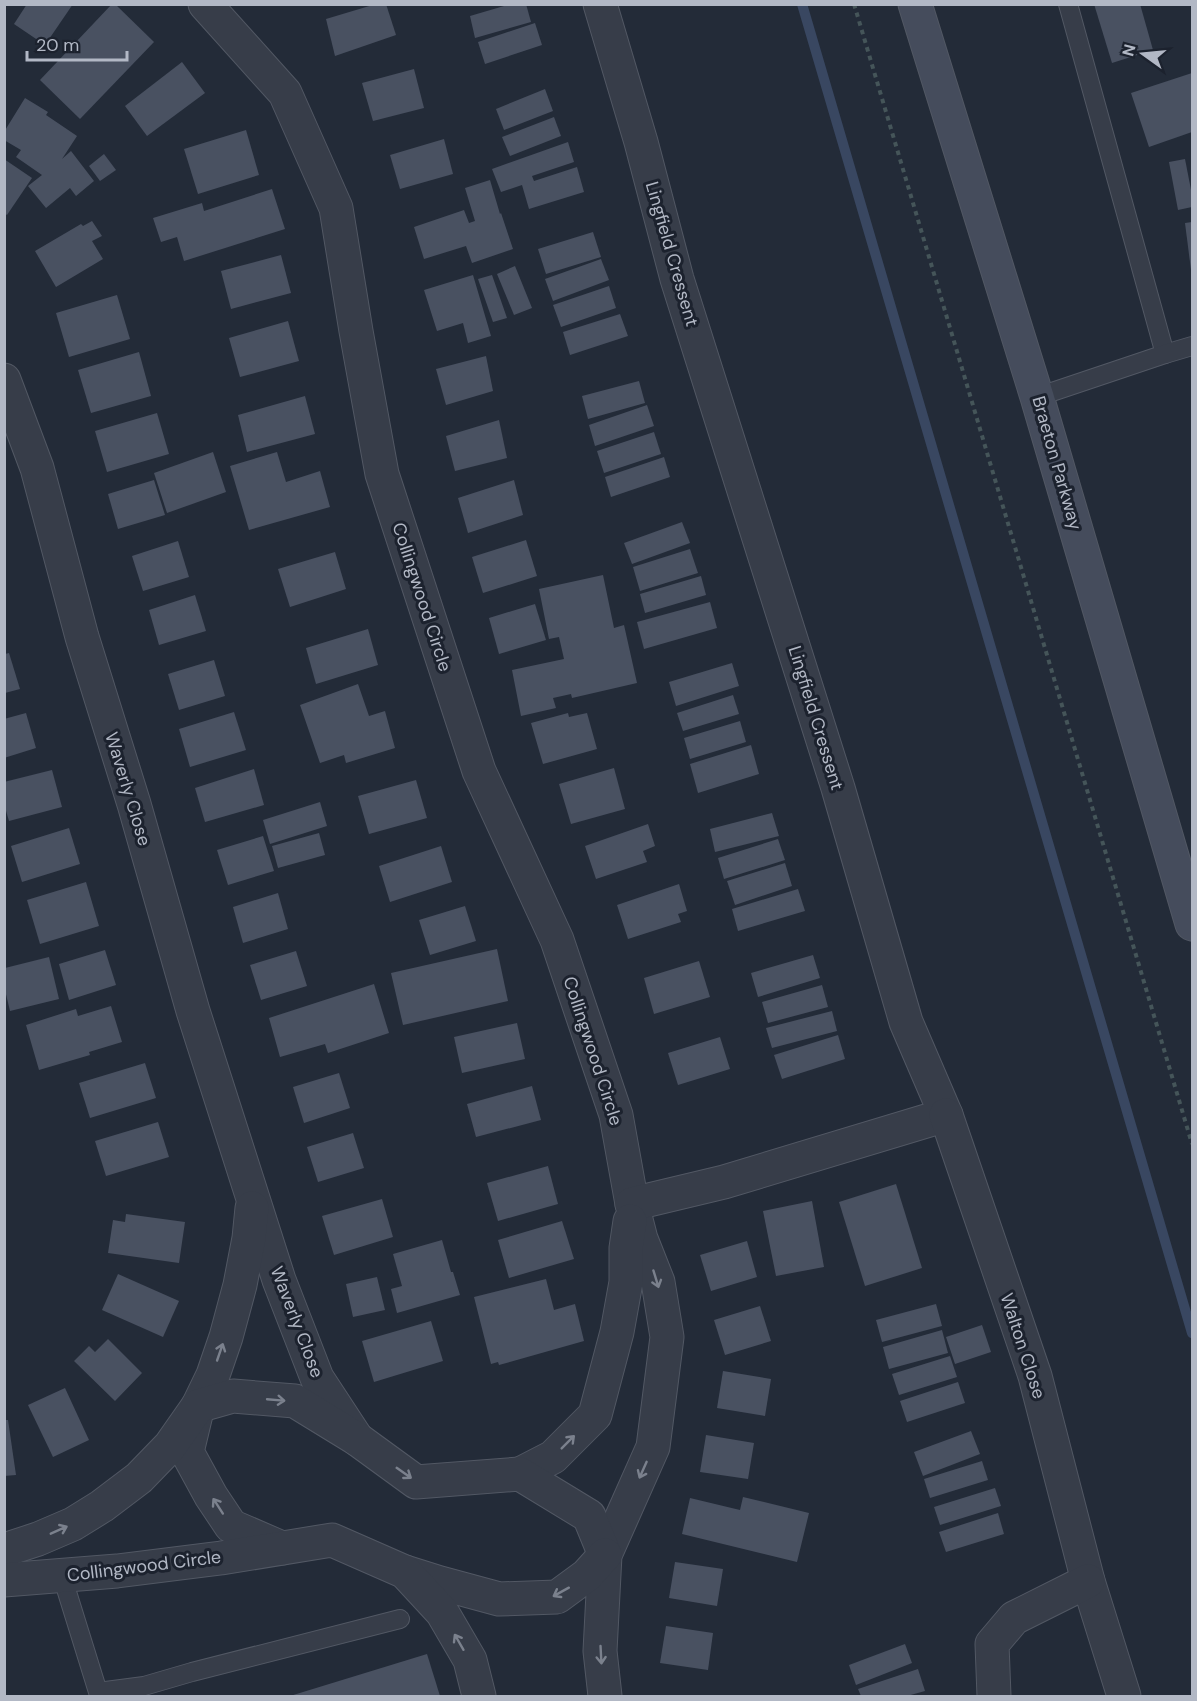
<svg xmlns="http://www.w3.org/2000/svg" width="1197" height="1701" viewBox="0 0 1197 1701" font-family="'DM Sans',sans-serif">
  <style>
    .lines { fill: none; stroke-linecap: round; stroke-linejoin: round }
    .stream { stroke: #394761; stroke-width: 10 }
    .building { fill: #495161 }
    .lane-casing { stroke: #525864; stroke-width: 20 }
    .street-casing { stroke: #525864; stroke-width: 35 }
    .secondary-casing { stroke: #525864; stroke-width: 35 }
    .path { stroke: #455559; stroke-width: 4; stroke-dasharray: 4.5 4.5; stroke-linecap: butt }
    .lane { stroke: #373d49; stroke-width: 18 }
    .street { stroke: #373d49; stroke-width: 33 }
    .secondary { stroke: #454c5c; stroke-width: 33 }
    .oneway { stroke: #7b818d }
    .labels { text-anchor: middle; stroke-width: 6; stroke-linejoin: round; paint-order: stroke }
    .street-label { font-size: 18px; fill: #b2b8c5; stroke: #1c222e }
  </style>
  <rect width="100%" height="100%" fill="#232b38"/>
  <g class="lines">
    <!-- stream -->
    <path class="stream" d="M802,4L1192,1333"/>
  </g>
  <!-- building -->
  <g class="building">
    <path d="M27,4H73L45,45L14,24Z"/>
    <path d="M112,4H115L154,42L80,119L40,80Z"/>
    <path d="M376,4H386L396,35L335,56L326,19Z"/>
    <path d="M511,4H526L531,22L475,38L470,16Z"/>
    <path d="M1094,4H1140L1153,50L1112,63Z"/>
    <path d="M535,23L542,45L485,64L478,42Z"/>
    <path d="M182,62L205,93L147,136L125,106Z"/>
    <path d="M414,69L424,108L373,121L362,83Z"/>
    <path d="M1192,73V132L1149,147L1131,93Z"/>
    <path d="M545,89L553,111L504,130L496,109Z"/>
    <path d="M25,98L48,112L46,115L77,136L62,159L71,151L94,181L76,196L70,188L46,208L28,186L42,175L16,157L21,150L4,140V132Z"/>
    <path d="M554,117L561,136L510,156L502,137Z"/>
    <path d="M246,130L259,175L198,194L184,149Z"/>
    <path d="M444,139L453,174L400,189L390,155Z"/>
    <path d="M568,142L574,162L532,176L534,181L577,167L584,192L529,209L522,185L501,192L492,169Z"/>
    <path d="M104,154L116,170L100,181L89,166Z"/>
    <path d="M4,159L32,178L7,215L4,213Z"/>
    <path d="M1185,159L1192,195V207L1178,210L1169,162Z"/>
    <path d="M490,180L500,214L501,213L513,249L472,263L466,246L424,259L414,227L464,210L469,223L475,221L465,188Z"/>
    <path d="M272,189L285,229L184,261L177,237L161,242L153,218L202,203L204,211Z"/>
    <path d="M92,221L102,236L92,241L103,259L56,287L35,251L81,224L83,226Z"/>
    <path d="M1192,222V270H1191L1185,223Z"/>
    <path d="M593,232L601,257L546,274L538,249Z"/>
    <path d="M281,255L291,293L231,309L221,271Z"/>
    <path d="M601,259L609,280L553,301L545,279Z"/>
    <path d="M515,266L532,308L514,315L497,274Z"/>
    <path d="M473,275L491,336L468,343L463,323L437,331L424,290Z"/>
    <path d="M492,275L507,318L493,322L478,279Z"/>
    <path d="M609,286L616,308L561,327L553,305Z"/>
    <path d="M117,295L130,339L69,357L56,313Z"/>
    <path d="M620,314L628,336L570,355L563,332Z"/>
    <path d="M288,321L299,361L240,377L229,338Z"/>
    <path d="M139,352L151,396L91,413L78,370Z"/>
    <path d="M486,356L493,391L446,405L436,369Z"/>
    <path d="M639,381L645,403L588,419L582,396Z"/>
    <path d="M305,396L315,434L247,452L238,415Z"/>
    <path d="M647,405L654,426L595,446L589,425Z"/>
    <path d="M157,413L169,454L107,472L95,431Z"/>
    <path d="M499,420L507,458L455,471L446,436Z"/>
    <path d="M654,432L661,454L604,473L597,451Z"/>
    <path d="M213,452L226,492L167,513L154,473Z"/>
    <path d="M277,452L286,482L320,471L330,507L249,530L230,466Z"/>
    <path d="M664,457L670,477L611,497L605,477Z"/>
    <path d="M154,480L165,515L118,529L108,494Z"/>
    <path d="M514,480L523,515L468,533L458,498Z"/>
    <path d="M682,522L690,543L632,564L624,543Z"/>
    <path d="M526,540L537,576L483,593L472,557Z"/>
    <path d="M178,541L189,577L143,591L132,556Z"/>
    <path d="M690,549L698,573L640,591L633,567Z"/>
    <path d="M335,552L346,589L290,607L278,569Z"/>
    <path d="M603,575L614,628L624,625L637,683L572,698L571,694L553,698L556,708L521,716L512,670L564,659L559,637L549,639L539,589Z"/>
    <path d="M701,576L706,595L645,613L640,594Z"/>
    <path d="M195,595L206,631L159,645L149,610Z"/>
    <path d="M710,602L717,628L644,649L637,622Z"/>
    <path d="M535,604L546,640L499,654L489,618Z"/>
    <path d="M368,629L378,665L316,684L306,648Z"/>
    <path d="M9,653L20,689L5,693V654Z"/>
    <path d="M214,660L225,696L179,710L168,674Z"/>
    <path d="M732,663L739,686L676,706L669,682Z"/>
    <path d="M358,684L369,716L385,711L395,748L346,763L344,755L320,763L300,705Z"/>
    <path d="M733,695L739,714L683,731L677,713Z"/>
    <path d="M234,712L246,750L190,767L179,729Z"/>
    <path d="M26,713L36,748L4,758V719Z"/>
    <path d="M568,713L569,717L587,713L597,749L543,764L531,723Z"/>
    <path d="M740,721L746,742L690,759L684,738Z"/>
    <path d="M751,745L759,774L698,793L690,764Z"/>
    <path d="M614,768L625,809L571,824L559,784Z"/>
    <path d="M254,769L264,805L205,822L195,788Z"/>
    <path d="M52,770L62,807L9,821L4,804V782Z"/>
    <path d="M416,780L427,818L369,834L358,796Z"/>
    <path d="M320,802L327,826L270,844L263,820Z"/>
    <path d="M772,813L779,836L715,852L710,829Z"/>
    <path d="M648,824L655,846L643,851L647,862L596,879L585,846Z"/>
    <path d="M69,828L80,864L22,882L11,846Z"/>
    <path d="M319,833L325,855L278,868L272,846Z"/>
    <path d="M263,836L274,871L228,885L217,850Z"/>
    <path d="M778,839L785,860L724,879L718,858Z"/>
    <path d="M441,846L452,882L390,902L379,866Z"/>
    <path d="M785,863L792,886L735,905L727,881Z"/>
    <path d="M86,882L99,926L40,944L27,900Z"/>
    <path d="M679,884L687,911L678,914L681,922L628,939L617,905Z"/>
    <path d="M798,889L805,911L738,931L732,909Z"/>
    <path d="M278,893L288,929L243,943L233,907Z"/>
    <path d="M465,906L476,941L430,955L419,920Z"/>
    <path d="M497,949L508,1001L403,1025L391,973Z"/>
    <path d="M105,950L116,985L69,1000L59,964Z"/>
    <path d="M296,951L307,986L261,1000L250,965Z"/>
    <path d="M813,955L820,978L758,997L751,973Z"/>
    <path d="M49,957L59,999L10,1011L5,990V968Z"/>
    <path d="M699,961L710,997L654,1014L644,978Z"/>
    <path d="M374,984L389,1033L328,1053L325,1044L280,1057L269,1018Z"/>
    <path d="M822,985L828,1007L768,1023L762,1002Z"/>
    <path d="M111,1006L122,1042L89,1052L90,1055L39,1070L26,1025L76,1009L78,1016Z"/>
    <path d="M832,1011L837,1031L772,1048L766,1028Z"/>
    <path d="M517,1023L525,1059L462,1073L454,1037Z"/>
    <path d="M838,1035L845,1059L782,1079L774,1055Z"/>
    <path d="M720,1037L730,1069L678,1085L668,1053Z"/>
    <path d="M145,1063L156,1098L90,1118L79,1083Z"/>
    <path d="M339,1073L350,1108L304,1123L293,1087Z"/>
    <path d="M532,1086L541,1120L476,1137L467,1104Z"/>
    <path d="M158,1122L169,1157L106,1176L95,1141Z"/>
    <path d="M353,1133L364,1168L318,1182L307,1147Z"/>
    <path d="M548,1166L558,1204L498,1221L487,1183Z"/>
    <path d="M896,1184L922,1268L865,1286L839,1202Z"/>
    <path d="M382,1199L393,1237L334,1255L322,1216Z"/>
    <path d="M812,1201L824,1267L776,1276L763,1211Z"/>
    <path d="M126,1214L185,1222L179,1263L108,1253L113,1220L125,1222Z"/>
    <path d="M562,1221L574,1259L509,1278L498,1240Z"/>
    <path d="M442,1240L451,1272H453L460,1295L397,1313L391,1289L402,1286L393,1254Z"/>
    <path d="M747,1241L757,1277L711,1291L700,1255Z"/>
    <path d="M118,1274L179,1301L163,1337L102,1310Z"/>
    <path d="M377,1277L385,1310L353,1317L346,1284Z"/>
    <path d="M546,1279L554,1310L575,1304L584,1341L499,1365L498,1362L491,1364L474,1297Z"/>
    <path d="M936,1304L942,1326L882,1342L876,1320Z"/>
    <path d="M760,1306L771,1341L725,1355L714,1320Z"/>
    <path d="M431,1321L443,1361L374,1382L362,1341Z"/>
    <path d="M982,1325L991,1352L955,1364L946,1337Z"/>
    <path d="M942,1330L948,1353L889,1369L883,1347Z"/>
    <path d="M108,1339L142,1373L115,1401L74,1361L89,1346L95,1352Z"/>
    <path d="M950,1356L957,1377L899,1395L892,1374Z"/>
    <path d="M723,1371L771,1379L765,1416L717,1408Z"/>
    <path d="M958,1382L965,1403L907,1422L900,1401Z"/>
    <path d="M65,1388L89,1440L53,1457L28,1405Z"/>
    <path d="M4,1420H8L16,1475L4,1476Z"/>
    <path d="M971,1431L980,1454L923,1476L914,1452Z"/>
    <path d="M706,1435L754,1443L748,1479L700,1472Z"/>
    <path d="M982,1461L988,1480L930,1498L924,1479Z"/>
    <path d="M995,1488L1001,1506L940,1525L934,1507Z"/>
    <path d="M743,1497L809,1513L797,1562L682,1534L690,1498L740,1510Z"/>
    <path d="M998,1513L1004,1534L946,1552L939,1532Z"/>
    <path d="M675,1562L723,1569L717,1606L669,1598Z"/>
    <path d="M666,1626L713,1633L708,1670L660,1663Z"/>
    <path d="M905,1644L912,1663L856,1685L849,1665Z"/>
    <path d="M427,1654L440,1696H290Z"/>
    <path d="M918,1669L925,1691L907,1696H861L858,1689Z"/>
  </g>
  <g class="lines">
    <!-- lane casing -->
    <g class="lane-casing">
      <g id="lane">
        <path d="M1068,4L1165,354"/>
        <path d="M1037,397L1165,354L1192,346"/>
        <path d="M62,1576L98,1692L144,1686L192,1672L400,1619"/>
      </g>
    </g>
    <!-- street casing -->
    <g class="street-casing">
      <g id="street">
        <path d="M205,4L285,93L336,208L356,331L382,474L479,771L557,940L616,1115L632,1204L641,1239L658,1282L667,1337L653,1447L605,1555L600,1651L605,1696"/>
        <path d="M600,4L641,142L677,279L838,788L906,1022L946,1115L724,1182L632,1204"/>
        <path d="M4,380L37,468L82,637L134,804L193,1011L279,1280L317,1378L357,1439"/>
        <path d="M946,1115L1035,1376L1088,1581L1124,1696"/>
        <path d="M252,1208L249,1238L240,1285L226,1337L213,1375L198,1406L187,1452L211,1496L231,1526L282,1548"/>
        <path d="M520,1474L553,1457L595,1415L617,1332L626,1282V1248L630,1221"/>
        <path d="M4,1550L38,1539L73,1524L102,1506L139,1478L170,1446L198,1406L233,1396L295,1401L357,1439L416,1482L520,1474L589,1516L605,1555"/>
        <path d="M405,1572L440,1583L499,1599L557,1597L587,1575L605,1555"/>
        <path d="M4,1580L117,1571L221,1558L332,1540L405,1572L442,1612L470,1660L479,1696"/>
        <path d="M994,1696L992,1644L1014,1618L1088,1581"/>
      </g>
    </g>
    <!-- secondary casing -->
    <g class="secondary-casing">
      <path id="secondary" d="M915,4L1037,397L1192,924"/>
    </g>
    <!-- path -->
    <path class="path" d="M854,4L1192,1144"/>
    <!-- lane -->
    <use href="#lane" class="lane"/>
    <!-- street -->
    <use href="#street" class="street"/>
    <!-- secondary -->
    <use href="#secondary" class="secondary"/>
  </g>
  <!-- one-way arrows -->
  <defs><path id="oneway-shaft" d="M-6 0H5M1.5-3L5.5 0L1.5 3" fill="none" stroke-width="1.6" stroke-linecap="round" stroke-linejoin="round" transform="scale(1.5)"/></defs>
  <g class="oneway">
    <use href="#oneway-shaft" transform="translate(656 1279) rotate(73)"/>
    <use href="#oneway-shaft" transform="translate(220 1352) rotate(-71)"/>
    <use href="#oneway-shaft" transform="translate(276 1400) rotate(5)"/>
    <use href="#oneway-shaft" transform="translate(568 1442) rotate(-45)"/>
    <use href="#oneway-shaft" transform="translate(643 1470) rotate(114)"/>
    <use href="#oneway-shaft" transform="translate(404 1473) rotate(35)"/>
    <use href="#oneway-shaft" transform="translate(218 1506) rotate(-123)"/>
    <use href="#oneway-shaft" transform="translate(59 1530) rotate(-24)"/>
    <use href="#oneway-shaft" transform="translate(561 1592) rotate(151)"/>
    <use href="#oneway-shaft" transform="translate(459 1642) rotate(-120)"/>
    <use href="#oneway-shaft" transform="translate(601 1655) rotate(87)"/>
  </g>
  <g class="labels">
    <!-- street labels -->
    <g class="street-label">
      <text transform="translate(672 254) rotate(74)" y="6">Lingfield Cressent</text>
      <text transform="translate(1057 463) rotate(74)" y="6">Braeton Parkway</text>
      <text transform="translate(422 597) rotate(72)" y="6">Collingwood Circle</text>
      <text transform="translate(816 718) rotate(73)" y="6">Lingfield Cressent</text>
      <text transform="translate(128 789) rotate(73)" y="6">Waverly Close</text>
      <text transform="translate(593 1051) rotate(72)" y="6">Collingwood Circle</text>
      <text transform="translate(297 1322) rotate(69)" y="6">Waverly Close</text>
      <text transform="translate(1023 1346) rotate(72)" y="6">Walton Close</text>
      <text transform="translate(144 1566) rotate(-7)" y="6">Collingwood Circle</text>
    </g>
  </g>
  <!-- border -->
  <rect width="1197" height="1701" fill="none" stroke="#b2b8c5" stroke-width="12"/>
  <!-- north arrow -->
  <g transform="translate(1143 54) rotate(285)" stroke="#1c222e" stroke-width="4.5" paint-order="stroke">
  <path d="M0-4.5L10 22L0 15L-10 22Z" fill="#b2b8c5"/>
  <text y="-9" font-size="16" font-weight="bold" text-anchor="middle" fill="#b2b8c5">N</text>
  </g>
  <!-- scale -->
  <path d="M27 51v9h100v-9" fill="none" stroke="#b2b8c5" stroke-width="3"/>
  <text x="36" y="51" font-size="18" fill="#b2b8c5" stroke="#1c222e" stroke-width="4.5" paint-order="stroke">20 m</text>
</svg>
